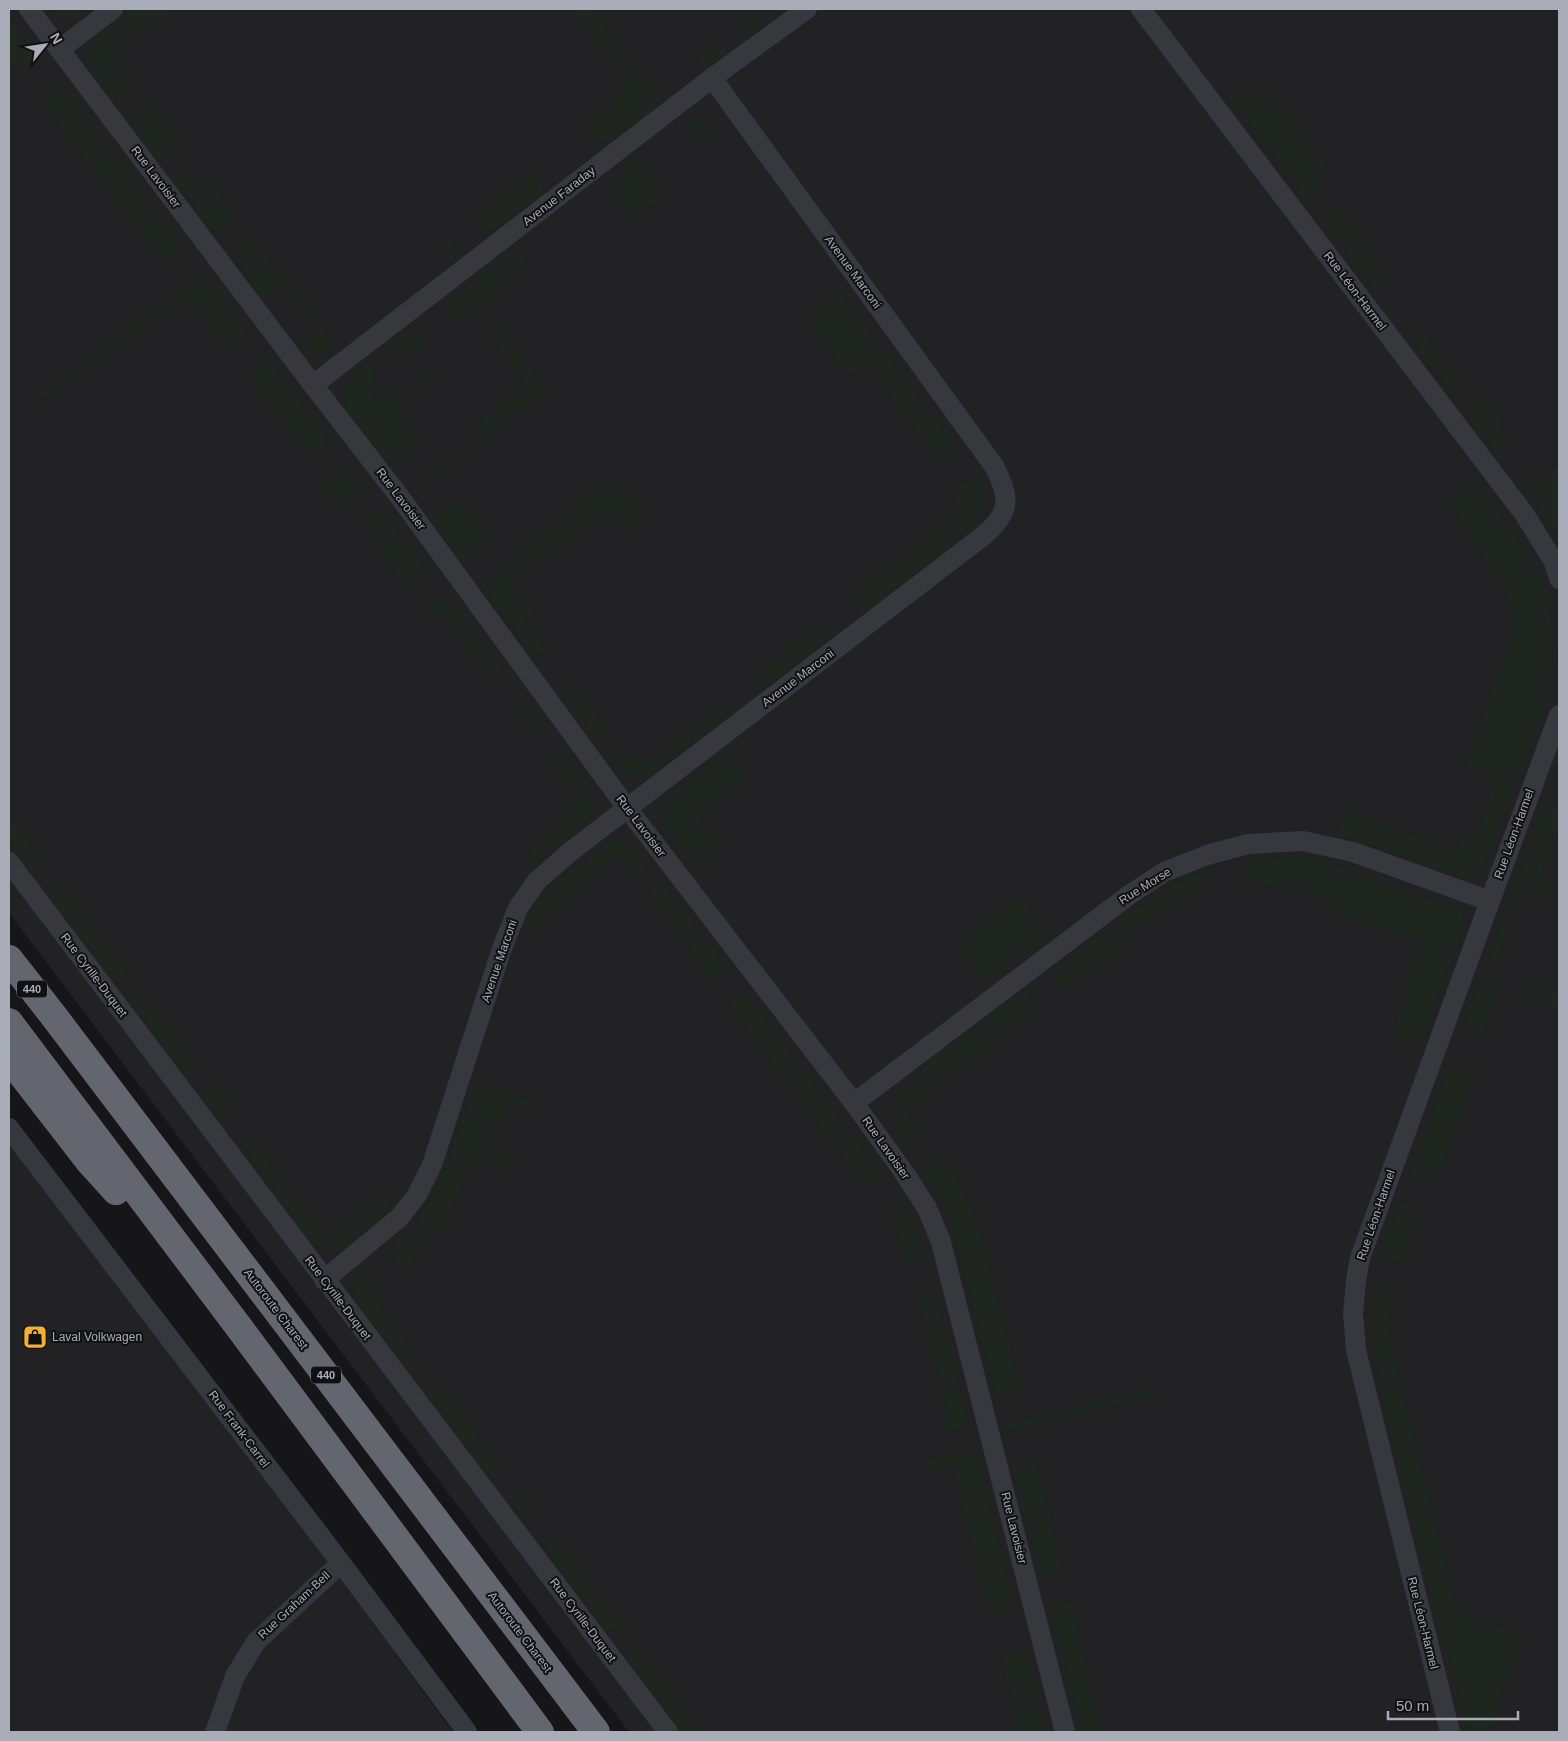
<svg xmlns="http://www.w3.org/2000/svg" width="1568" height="1741" viewBox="0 0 1568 1741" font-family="Helvetica,sans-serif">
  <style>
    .built { fill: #222225 }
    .green { fill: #1e261f }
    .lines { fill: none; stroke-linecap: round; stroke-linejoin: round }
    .minor { stroke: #37383d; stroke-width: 20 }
    .highway { stroke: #63666e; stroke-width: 28 }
    .labels { text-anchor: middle; stroke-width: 4; stroke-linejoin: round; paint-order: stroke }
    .shield { fill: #111113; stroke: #7b7e86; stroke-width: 1 }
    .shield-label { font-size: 11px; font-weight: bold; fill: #a8adb8 }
    .street-label { font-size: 12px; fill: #a8adb8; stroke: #111113 }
    .poi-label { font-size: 12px; fill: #a8adb8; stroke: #111113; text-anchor: start }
  </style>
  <rect width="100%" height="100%" fill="#161618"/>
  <!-- built -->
  <g class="built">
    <path d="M9,9H1559V1732H629L9,913Z"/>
    <path d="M9,1128L453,1732H9Z"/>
  </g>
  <!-- green -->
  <g class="green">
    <path d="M47,9H86C71,20 61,27 47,9Z"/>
    <path d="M136,9H174L114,53L137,82V85L120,99L115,100L87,63C83,40 119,21 136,9Z"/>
    <path d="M572,9H592L664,101L612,141C599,145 594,141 586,132V125L614,105L610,99L629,84Z"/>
    <path d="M9,14L36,50L34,60L25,67H13L9,61Z"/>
    <path d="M740,15L759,19L763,26L752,36L748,34L739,22Z"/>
    <path d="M721,44L724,45L727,49L726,54L705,71L699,63L694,51H700Z"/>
    <path d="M52,83L63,85L182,244C181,253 173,260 164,261L159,258L43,105C40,93 43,90 52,83Z"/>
    <path d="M1261,87L1268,89L1331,169L1318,180L1324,190V193L1309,204L1226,94L1233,88L1243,101Z"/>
    <path d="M151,101L183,141L161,158H158L129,119Z"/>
    <path d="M695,120L712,124L719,132L699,146H695L681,127L686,123Z"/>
    <path d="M640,157L668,194L633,221L604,184Z"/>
    <path d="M182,169H185L197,184L208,176L237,216L215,233L173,177Z"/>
    <path d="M530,174L535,175L543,186L542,193L492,231L487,232L476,218V214Z"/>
    <path d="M1335,207L1338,208L1389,274V279L1374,291L1320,218Z"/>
    <path d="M449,236L461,251L460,254L451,262L439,244V241Z"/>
    <path d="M253,238L320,321L336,348C319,360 315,358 299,345L319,332L285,287L265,300L231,254Z"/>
    <path d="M516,251L522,253L531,266L485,302L550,392L412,495L410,491L481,437L475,424L526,386L489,337L500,328L481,303L456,321L453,320L444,305Z"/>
    <path d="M201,275L206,277L248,332L247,336L235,345L228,347L223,344L189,298L41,401L36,395L196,277Z"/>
    <path d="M841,293L952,440C953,450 952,462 940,464L867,365L849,377L807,320Z"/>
    <path d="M415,327L420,330L426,342C418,356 406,356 392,357L388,346Z"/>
    <path d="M1425,334L1427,335L1463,386L1452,394L1414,344Z"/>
    <path d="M265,359L270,360L329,439C326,449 314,457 304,452L250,381L249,373L251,369Z"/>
    <path d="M369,361L376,370L373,392L375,397L439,369L442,373L398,394L420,446L404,453L405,460L392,468L347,409L342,395L343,388L349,377Z"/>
    <path d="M1484,393L1504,421L1501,436L1505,443L1503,449L1500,451L1494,450L1464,409Z"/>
    <path d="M1559,464V539L1523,488Z"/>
    <path d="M349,466L364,485L363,489L342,509L335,498L329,502L320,489L322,485L344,467Z"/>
    <path d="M614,474L649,519L637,527L635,525L627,531L610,511L513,581L537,613L526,621L545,647L546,650L544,653L535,657L481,586L520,556L516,549Z"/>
    <path d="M1475,477L1525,548L1538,571L1545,589L1550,611L1553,644V669L1542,715L1484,868L1474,876L1467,877L1339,835L1336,831L1348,796L1352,797L1347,810L1455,849L1460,835L1474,840L1496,778L1463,766L1512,629L1513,615L1508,600L1460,520L1445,500Z"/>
    <path d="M975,480L980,481C992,502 974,524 960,539L862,613L851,598L852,593L956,515H964L949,494C953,483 964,481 975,480Z"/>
    <path d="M451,500L466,504L492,538L462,561L429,517Z"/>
    <path d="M380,510L383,511L427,569L429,573L406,590L361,525Z"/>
    <path d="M442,597L449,598L507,674L496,683H493L439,611L426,620L421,612Z"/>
    <path d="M819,623L829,638L760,691L747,673L757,665L760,668Z"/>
    <path d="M566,685H572L578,688L604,723L606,730L604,737L596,738L564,696V689Z"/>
    <path d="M524,698L544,725L533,734L531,733L513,708V706Z"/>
    <path d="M721,706H725L727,710L726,716L647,775C629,781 622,773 611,759L614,750L619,749L646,762Z"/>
    <path d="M737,744L744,753L737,764L748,778L699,815L724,849L697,870C689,859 659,827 659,815C658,810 661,805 664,800Z"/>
    <path d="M560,746L593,790L597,805L592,816L532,865L527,864L524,858L578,798L549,757V754Z"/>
    <path d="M1545,801L1559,806V822L1539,880L1552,885L1550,892L1559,895V900L1526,887L1518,907L1516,908L1508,904Z"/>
    <path d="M9,815L46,864L34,873L9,839Z"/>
    <path d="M619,838C633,839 640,852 648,862L645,871L640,875L635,874L620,857L524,938H521C536,899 558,881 590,856C599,849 608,841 619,838Z"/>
    <path d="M1304,855L1331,862L1457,908L1462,912L1465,924L1420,1047L1392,1036L1408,990L1402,987L1418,942L1344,915L1320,898L1281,889L1245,883L1243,880L1244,860Z"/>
    <path d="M1206,869L1212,878L1123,941L1122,948L1065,991H1061L1049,975C1099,936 1148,893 1206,869Z"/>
    <path d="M61,883L129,974L117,983L48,893Z"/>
    <path d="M661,883L665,885L729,970L711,984L697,964L698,960L651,898L649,892L652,887Z"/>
    <path d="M1020,893L1051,934L984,985L953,943Z"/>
    <path d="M1500,925L1509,928L1510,931L1499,960L1497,961L1487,958Z"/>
    <path d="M1479,980L1523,995L1529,980L1559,991V1012L1500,991L1485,1034L1464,1027L1463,1024Z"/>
    <path d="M1026,989L1039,1006L1038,1010L907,1110L924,1132V1135L906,1150C895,1137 888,1120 893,1104C901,1080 946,1051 965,1036C985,1020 1006,1004 1026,989Z"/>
    <path d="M142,991L198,1066L187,1075L130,1000Z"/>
    <path d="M745,991L883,1174L865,1188L728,1006L729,1002Z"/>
    <path d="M1450,1066L1477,1071L1436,1186L1409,1177L1408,1175L1448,1067Z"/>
    <path d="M474,1080L535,1101L532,1110L511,1103L502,1129L495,1127L488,1149L514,1158L510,1169L475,1158C457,1207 439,1235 403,1273L386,1250C395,1241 408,1232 416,1221C446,1181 458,1127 474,1080Z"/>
    <path d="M211,1087H224L233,1099L224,1120L221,1122L202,1095Z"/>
    <path d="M251,1137L326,1236L384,1190L397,1197C385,1211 351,1247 332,1248C325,1249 319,1245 313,1242L240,1145Z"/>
    <path d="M939,1158H942L959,1180L977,1216L1022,1391L1021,1393L996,1399L951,1222L943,1203L921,1171Z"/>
    <path d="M902,1200C915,1220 922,1239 928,1262L909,1266L901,1242L884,1214Z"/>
    <path d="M1400,1200L1413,1205L1408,1219L1418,1223L1403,1265L1384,1257L1381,1253Z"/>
    <path d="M367,1264L388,1293L377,1301L420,1357L407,1366C395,1351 352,1303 352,1286C353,1276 359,1270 367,1264Z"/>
    <path d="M1376,1284L1392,1288L1394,1294L1391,1317L1392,1337L1396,1362L1458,1608L1523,1635L1489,1732H1467L1388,1420C1378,1374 1368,1335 1372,1288Z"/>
    <path d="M934,1285L969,1423L956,1431L943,1433L939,1422L948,1414L915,1291L916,1289Z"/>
    <path d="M437,1381L452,1400L456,1397L478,1428L475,1431L502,1467L497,1479L494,1481L425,1390Z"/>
    <path d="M1150,1388L1152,1398L1004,1433L1002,1424Z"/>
    <path d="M962,1449L978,1454L1015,1607L989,1614L951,1467L930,1472L926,1459Z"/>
    <path d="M1035,1460L1038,1462L1064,1571L1063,1573L1042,1578L1013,1465Z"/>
    <path d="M518,1487C524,1496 535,1507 532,1518C522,1521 518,1513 512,1506Z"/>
    <path d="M551,1538L557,1540L609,1608L629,1622L622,1628L607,1631L545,1548V1541Z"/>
    <path d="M1070,1601L1072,1602L1104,1732H1081L1049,1606Z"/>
    <path d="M634,1644L636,1645L702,1732H684L629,1661L631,1649Z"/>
    <path d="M1023,1648L1025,1649L1046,1732H1020L1000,1657Z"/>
  </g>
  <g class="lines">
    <!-- minor -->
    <g class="minor">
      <path d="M29,9L313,385L396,492L627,808L854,1103L903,1171L927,1208L941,1242L947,1266L1065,1732"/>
      <path d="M1141,9L1525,515L1554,562L1559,579"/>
      <path d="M60,49L113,9"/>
      <path d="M313,385L712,78L807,9"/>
      <path d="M9,862L668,1732"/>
      <path d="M854,1103L1129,895L1164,872L1207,855L1248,844L1303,841L1353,852L1490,901"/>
      <path d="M9,1128L341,1563L467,1732"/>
      <path d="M324,1280L400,1217L417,1195L432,1165L501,951L518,908L537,881L570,852L983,536C1012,512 1010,497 994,466L712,78"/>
      <path d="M215,1732L235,1676L256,1642L341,1563"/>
      <path d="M1450,1732L1356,1350L1353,1314L1356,1281L1360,1258L1490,901L1559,715"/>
    </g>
    <!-- highway -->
    <g class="highway">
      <path d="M9,959L56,1019L596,1732"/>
      <path d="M9,1022L241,1330L540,1732"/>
      <path d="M9,1058L88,1160L116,1191"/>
    </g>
  </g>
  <!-- icons -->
  <defs>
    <g id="shop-square" transform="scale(1.25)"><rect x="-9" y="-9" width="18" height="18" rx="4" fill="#f2b134" stroke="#111113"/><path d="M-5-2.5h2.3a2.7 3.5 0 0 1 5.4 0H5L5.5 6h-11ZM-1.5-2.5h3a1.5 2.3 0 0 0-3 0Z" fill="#111"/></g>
  </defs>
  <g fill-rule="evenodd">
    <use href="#shop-square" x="35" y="1337"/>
  </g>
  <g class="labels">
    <!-- shield labels -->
    <g class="shield">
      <rect x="17" y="980.5" width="30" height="17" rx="4"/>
      <rect x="311" y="1366.5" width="30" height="17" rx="4"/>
    </g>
    <g class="shield-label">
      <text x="32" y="993">440</text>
      <text x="326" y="1379">440</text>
    </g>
    <!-- street labels -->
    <g class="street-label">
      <text transform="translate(156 177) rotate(53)" y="4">Rue Lavoisier</text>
      <text transform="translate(559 196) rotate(-38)" y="4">Avenue Faraday</text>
      <text transform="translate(853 272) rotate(54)" y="4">Avenue Marconi</text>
      <text transform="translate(1355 291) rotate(53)" y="4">Rue Léon-Harmel</text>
      <text transform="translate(401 499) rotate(53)" y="4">Rue Lavoisier</text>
      <text transform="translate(798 678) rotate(-37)" y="4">Avenue Marconi</text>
      <text transform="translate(641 826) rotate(53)" y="4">Rue Lavoisier</text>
      <text transform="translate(1514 834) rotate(-70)" y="4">Rue Léon-Harmel</text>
      <text transform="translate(1145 886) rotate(-32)" y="4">Rue Morse</text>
      <text transform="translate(499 961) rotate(-71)" y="4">Avenue Marconi</text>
      <text transform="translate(94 975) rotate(53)" y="4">Rue Cyrille-Duquet</text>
      <text transform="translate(886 1148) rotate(55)" y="4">Rue Lavoisier</text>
      <text transform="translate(1376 1215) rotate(-71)" y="4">Rue Léon-Harmel</text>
      <text transform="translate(338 1298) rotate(53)" y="4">Rue Cyrille-Duquet</text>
      <text transform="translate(276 1309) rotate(53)" y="4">Autoroute Charest</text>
      <text transform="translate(239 1429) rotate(53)" y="4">Rue Frank-Carrel</text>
      <text transform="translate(1014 1528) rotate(76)" y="4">Rue Lavoisier</text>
      <text transform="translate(294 1605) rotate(-43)" y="4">Rue Graham-Bell</text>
      <text transform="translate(583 1620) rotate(53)" y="4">Rue Cyrille-Duquet</text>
      <text transform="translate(1423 1623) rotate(76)" y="4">Rue Léon-Harmel</text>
      <text transform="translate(520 1632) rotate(53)" y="4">Autoroute Charest</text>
    </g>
    <!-- poi labels -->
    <g class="poi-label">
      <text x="52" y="1341">Laval Volkwagen</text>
    </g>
  </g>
  <!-- border -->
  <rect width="1568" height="1741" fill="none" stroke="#a8adb8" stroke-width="20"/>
  <!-- north arrow -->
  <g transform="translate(45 45) rotate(60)" stroke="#111113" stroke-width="4" paint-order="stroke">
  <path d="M0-4L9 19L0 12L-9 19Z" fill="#a8adb8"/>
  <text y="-8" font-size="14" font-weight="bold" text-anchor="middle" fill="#a8adb8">N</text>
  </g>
  <!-- scale -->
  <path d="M1388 1711v8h130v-8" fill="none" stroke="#a8adb8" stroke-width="2.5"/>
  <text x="1396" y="1711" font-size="15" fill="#a8adb8" stroke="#111113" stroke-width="4" paint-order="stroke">50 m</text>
</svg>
